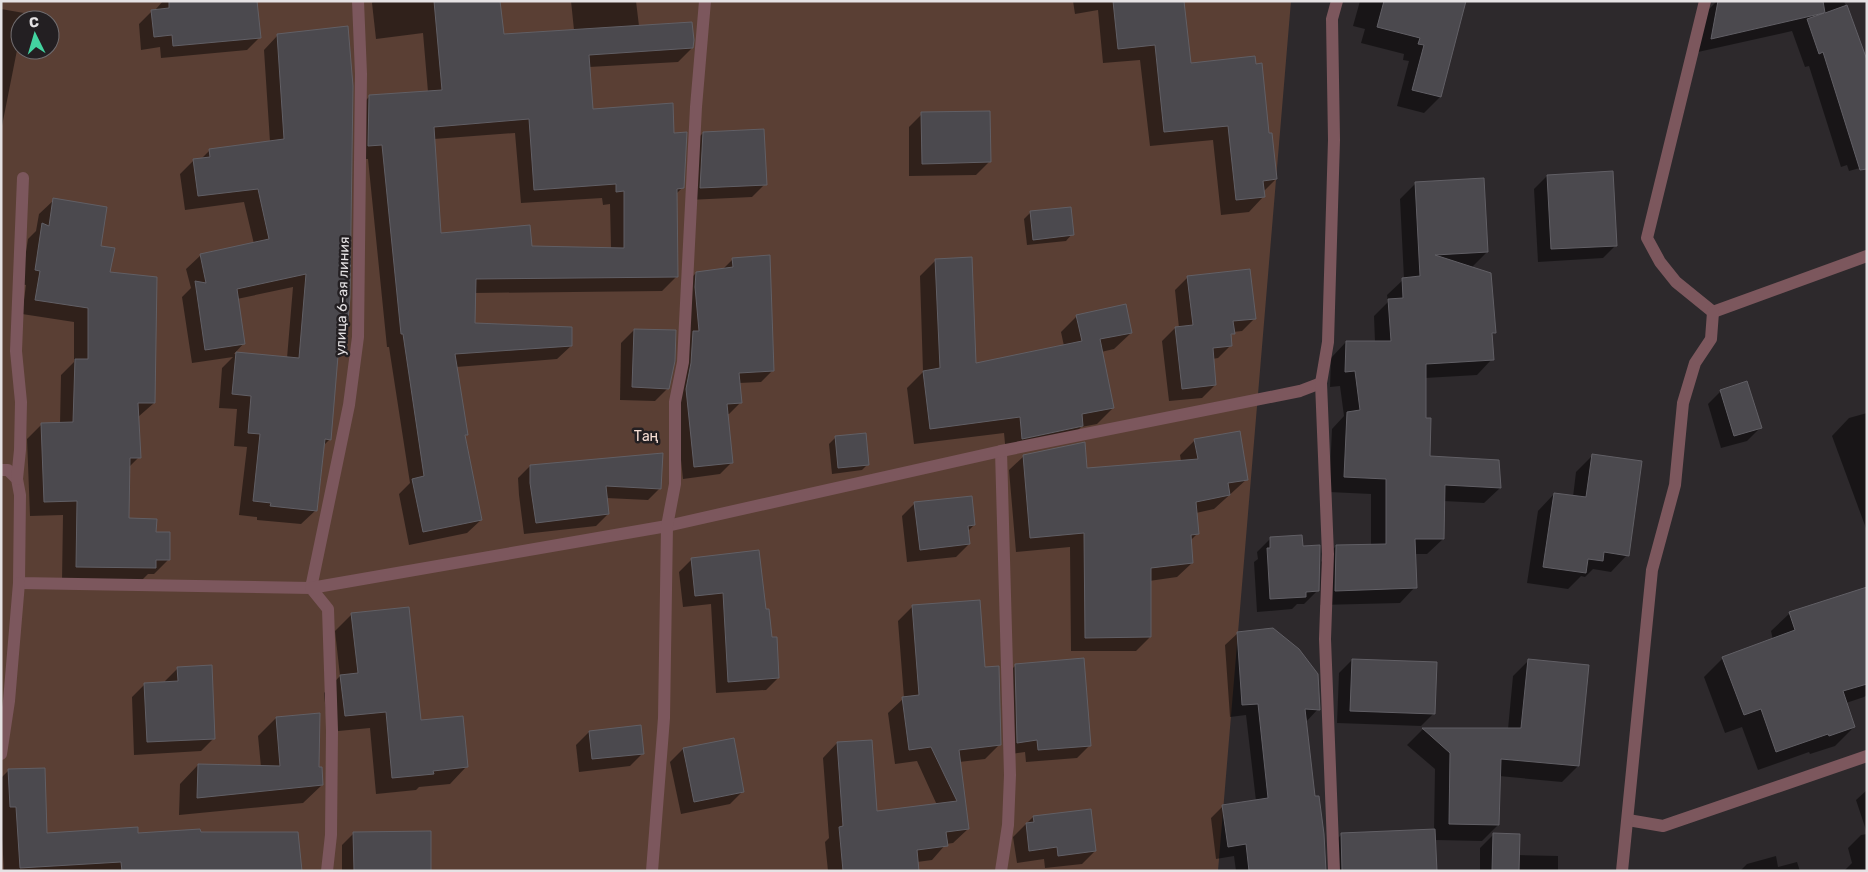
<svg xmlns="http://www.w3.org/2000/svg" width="1868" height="872" viewBox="0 0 1868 872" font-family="Rubik,sans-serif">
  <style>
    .green { fill: #5a3f34; fill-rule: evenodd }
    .shadow { fill: #0007; fill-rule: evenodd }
    .building { fill: #4b494e; stroke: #615f65; fill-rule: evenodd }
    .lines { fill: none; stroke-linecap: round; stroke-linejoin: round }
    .street { stroke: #7c575d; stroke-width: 12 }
    .labels { text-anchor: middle; stroke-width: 5; stroke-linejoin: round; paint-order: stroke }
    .street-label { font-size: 14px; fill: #e5e2e4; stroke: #231f22 }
    .park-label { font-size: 14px; fill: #f7ded4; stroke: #231f22 }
  </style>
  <rect width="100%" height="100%" fill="#2d292c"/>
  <!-- green -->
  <path class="green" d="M1,1H1291L1218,871H1ZM20,20H50V50H20Z"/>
  <!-- shadow -->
  <g class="shadow">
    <path d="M163,1H256L260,37L247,50L161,58L160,47L141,50L139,24L152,11H156V9Z"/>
    <path d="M373,1H498L502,35L574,30L571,1H636L639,26L692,48L678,62L589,67L592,110L673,134L682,188L675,195L676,277L662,291L474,293V325L571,346L557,359L456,367L467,434L464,437L481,520L467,533L409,545L399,494L410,483L389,347H387L368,159H355L356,110L369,97L428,92L423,33L376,39L372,3ZM515,133L521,203L602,198L603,205L610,204L611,248L530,247L439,234L434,139Z"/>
    <path d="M1073,1H1183L1189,65L1268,135L1276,179L1263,192V197L1249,212L1221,215L1213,140L1150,146L1140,60L1103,63L1098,10L1075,14Z"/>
    <path d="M1360,1H1465L1440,97L1424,113L1397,106L1409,61L1403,60L1404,54L1361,43L1365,29L1353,26Z"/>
    <path d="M1717,1H1844L1866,63L1867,166L1849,171L1847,165L1841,167L1809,66L1805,67L1792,31L1698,52L1704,14Z"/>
    <path d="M1,9L24,13L23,20H20V35L1,131Z"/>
    <path d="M278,35L346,332L338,340L330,439L323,446L316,510L301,524L257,520V517L239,515L247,447L234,446L237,409L219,408L222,368L233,357L192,363L182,297L191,288L186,269L201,255L254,244L244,202L185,210L180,174L194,160L201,159L210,150L270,142L264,50ZM293,287L287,358L234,354L244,343L237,299Z"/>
    <path d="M922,114L989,162L976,175L909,176V127Z"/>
    <path d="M703,133L765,184L752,197L688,200L690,146Z"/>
    <path d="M1547,176L1616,245L1603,258L1538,262L1534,189Z"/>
    <path d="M1415,184L1487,252L1471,268L1495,332L1491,336L1492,359L1477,375L1425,378V419L1428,458L1500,488L1484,503L1443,501V539L1427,554H1414L1415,587L1400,603L1320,605L1321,562L1336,546L1371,545V494L1329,492L1332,429L1344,416L1340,386L1330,387L1331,358L1346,342H1375L1374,316L1388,302L1387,295L1404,279L1400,199Z"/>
    <path d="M54,200L100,247L154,403L138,417L139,457L129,467L128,519L155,533L168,560L154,574H148L140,582L62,581L63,515L30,516L27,439L42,424H60L61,375L74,362V322L22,314L26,285L21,284L28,239L36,231L39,214Z"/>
    <path d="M1030,213L1072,234L1066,241L1027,245L1024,219Z"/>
    <path d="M732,260L773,370L761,382L739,383L741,402L729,414H726L731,463L720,474L683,479L675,402L684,285L696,273L722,270Z"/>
    <path d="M936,260L975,365L1064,346L1061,332L1077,316L1131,333L1114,349L1101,352L1113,408L1097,424L1081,427L1066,442L1006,454L1004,433L914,444L907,388L923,372L920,276Z"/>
    <path d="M1188,277L1255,318L1242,331L1233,332L1230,337L1231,345L1218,358L1212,359L1215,385L1202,398L1169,401L1162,341L1175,328H1179L1175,290Z"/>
    <path d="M634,330L668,388L655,401L620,400L621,343Z"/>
    <path d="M1721,391L1760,428L1747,441L1721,448L1708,404Z"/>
    <path d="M1867,413V531L1832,436L1849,418Z"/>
    <path d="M836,437L868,464L862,470L832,474L829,444Z"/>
    <path d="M1195,440L1247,479L1214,509L1196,513L1198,533L1190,541L1192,563L1177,577L1149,581L1150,637L1136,651H1071L1070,547L1016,552L1009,470L1024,456L1086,470L1181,461L1180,455Z"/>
    <path d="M1592,456L1627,555L1611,572L1593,569L1585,577L1581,576L1568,589L1527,583L1538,511L1554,494L1573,497L1576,472Z"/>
    <path d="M530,466L660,488L648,500L606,498L608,514L596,526L524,534L519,495L518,478Z"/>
    <path d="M915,503L974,525L968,531L969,544L956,557L907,562L902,516Z"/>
    <path d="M1270,539L1302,547L1317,591L1304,604H1297L1292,609L1257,612L1254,562L1258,559L1257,552Z"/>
    <path d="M758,551L765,610L778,678L766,690L716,693L711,604L683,607L679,572L691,560Z"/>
    <path d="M1867,588V695L1864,697L1846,703L1854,727L1835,746L1810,754L1809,752L1758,770L1742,727L1725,733L1704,677L1723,658L1773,640L1771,631L1790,613Z"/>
    <path d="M913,606L983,668L1000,744L985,759L959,762L968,829L953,843L946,844L932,860L917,862L918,871H828L825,842L829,838L823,758L837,743L876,812L937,805L917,761L895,764L888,713L904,698L898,621Z"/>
    <path d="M352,614L420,721L466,767L450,784L419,787L416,790L376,794L370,728L328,732L324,693L340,676L335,631Z"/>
    <path d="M1238,633L1318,709L1306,722L1313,798L1326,871H1236L1234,856L1216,859L1211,818L1223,806L1256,801L1246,715L1230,717L1225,645Z"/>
    <path d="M1352,660L1434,713L1421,726L1337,723L1339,673Z"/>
    <path d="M1529,660L1578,766L1562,782L1499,776L1498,825L1482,841L1435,840L1436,871H1329V847L1341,835L1434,830L1435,769L1407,745L1422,730L1508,729L1513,676Z"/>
    <path d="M1016,665L1090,745L1077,758L1026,762L1025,752L1005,755L1003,678Z"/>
    <path d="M178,668L214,738L201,751L134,755L132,697L145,684L165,683V681Z"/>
    <path d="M276,718L317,768L322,785L303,803L179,815L180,784L198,765L261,767L258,736Z"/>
    <path d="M589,732L643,753L630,766L579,772L576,745Z"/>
    <path d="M683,749L743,791L730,804L681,814L670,762Z"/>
    <path d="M9,770L46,835L199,834L300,871H4L1,822V778Z"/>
    <path d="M1867,790V833L1856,800Z"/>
    <path d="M1033,817L1095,851L1082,864L1045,868L1044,859L1017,863L1013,837Z"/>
    <path d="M354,833L429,871H342V845Z"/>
    <path d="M1867,834V871H1844L1852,863L1848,848L1861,835Z"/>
    <path d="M1493,835L1518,855L1558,856V871H1480V848Z"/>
    <path d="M1776,856L1778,867L1797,862L1800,871H1740L1747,864Z"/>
  </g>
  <!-- building -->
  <g class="building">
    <path d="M169,1H257L261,38L173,46L172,35L154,37L151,10L169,8Z"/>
    <path d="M434,1H500L504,34L692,22L694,40L693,48L589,55L593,109L673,103L674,133L687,132L684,188L677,189L678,277L476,279L475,323L572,327V346L455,354L468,435H465L482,520L423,532L412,479L424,476L403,334H401L382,145L368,146L369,95L442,90ZM529,119L534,190L616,184V192L624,191V248L532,246L530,225L441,233L434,127Z"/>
    <path d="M1113,1H1184L1191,63L1255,56L1256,64L1262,63L1269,133H1272L1277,179L1263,181L1265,197L1236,200L1228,126L1164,132L1155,45L1118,49Z"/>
    <path d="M1384,1H1466L1441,97L1412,90L1424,45L1418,44L1420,38L1377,27Z"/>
    <path d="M1718,1H1823L1825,13L1847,5L1867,60V169L1860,170L1823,52L1819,54L1807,19L1824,13L1711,39Z"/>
    <path d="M348,26L353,86L350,297L347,333L340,332L331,440L325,439L317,511L270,506L271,503L253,501L260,434L248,433L251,396L232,394L236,352L299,358L306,274L237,289L245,344L205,350L195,281L206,283L200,254L269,239L258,189L198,196L193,159L210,157L209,149L284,139L277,34Z"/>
    <path d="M990,111L991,162L922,164L921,112Z"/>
    <path d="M764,129L767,185L700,188L703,132Z"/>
    <path d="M1613,171L1617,246L1551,249L1547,175Z"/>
    <path d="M1484,178L1488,252L1435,255L1491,273L1496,333H1492L1494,360L1426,364V418H1431L1430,456L1499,460L1501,488L1445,485L1444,539H1415L1417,588L1335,591L1336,545L1386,544V479L1344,477L1347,412L1360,410L1355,371L1345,372L1346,341H1391L1388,299L1403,298L1402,278L1420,276L1415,182Z"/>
    <path d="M53,198L107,207L101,246L115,248L110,272L157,277L155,403H138L141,458H130L129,518L157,519L156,532H170V560H156V568L76,567L77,501L44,502L41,423L73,422L75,359H88V308L35,300L40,271L35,270L42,223L49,226Z"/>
    <path d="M1071,207L1074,235L1033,240L1030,211Z"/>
    <path d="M770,255L774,371L739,373L742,403L727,404L733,463L694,467L686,389L691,363L693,331H699L695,287L696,272L733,267L732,258Z"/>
    <path d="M972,257L976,363L1082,341L1076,315L1126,304L1132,333L1100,339L1114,408L1082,414L1083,426L1022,439L1020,417L930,429L923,371L940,368L935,259Z"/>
    <path d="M1250,269L1256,319L1233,321L1235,334H1231L1232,346L1213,348L1216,385L1182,389L1175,327L1193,325L1187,276Z"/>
    <path d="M634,329L676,330L675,361L669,389L632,387Z"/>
    <path d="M1747,381L1762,428L1734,436L1720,390Z"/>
    <path d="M1240,431L1248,480L1228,483L1230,495L1196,502L1199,534L1191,535L1193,563L1151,568V637L1085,638L1084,533L1030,538L1023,455L1085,442L1087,468L1198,459L1194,439Z"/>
    <path d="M866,433L869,465L838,468L835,436Z"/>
    <path d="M663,453L661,489L606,486L609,514L536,523L530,483V465Z"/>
    <path d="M1592,454L1642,461L1629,556L1604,552L1603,561L1588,559L1586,573L1543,567L1554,493L1586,497Z"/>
    <path d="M972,496L975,525L968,526L970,544L920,550L914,502Z"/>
    <path d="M1302,535L1303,546L1320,545L1319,591L1306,592V597L1270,599L1267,548H1270V537Z"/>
    <path d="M759,550L766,609H769L772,637H777L779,678L728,682L723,593L695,596L691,558Z"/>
    <path d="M1867,587V684L1843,691L1855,727L1829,736L1828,734L1776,752L1761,709L1744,715L1722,657L1795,630L1789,612Z"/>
    <path d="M980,600L985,667L999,666L1001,745L959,750L969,829L946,832L948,846L917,850L919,871H843L839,827L843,826L837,742L872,740L877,811L957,801L931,747L909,750L902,697L919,695L912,605Z"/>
    <path d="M409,607L421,720L463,716L468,767L433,771L434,774L392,778L386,712L345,716L340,675L358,673L351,613Z"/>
    <path d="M1273,628L1299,649L1318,674L1320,710L1305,709L1315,796H1319L1324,834L1326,871H1249L1246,844L1228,847L1222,805L1268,798L1258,704L1242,705L1237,632Z"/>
    <path d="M1084,658L1091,746L1038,750L1037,740L1017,743L1015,664Z"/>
    <path d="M1352,659L1437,662L1435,714L1350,711Z"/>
    <path d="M1528,659L1589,665L1579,766L1501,759L1499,825L1449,824L1450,753L1422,728H1521Z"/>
    <path d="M212,665L215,739L147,742L144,683L178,681L177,667Z"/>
    <path d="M320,713L319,767H322L323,785L197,798L198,764L280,766L276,717Z"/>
    <path d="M641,725L644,754L592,759L589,731Z"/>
    <path d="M734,738L744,792L694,802L683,748Z"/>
    <path d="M45,768L47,833L138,827V833L200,829L201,832H298L302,871H122L121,862L20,868L16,807H10L8,769Z"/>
    <path d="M1091,809L1096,851L1058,856L1057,847L1029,851L1026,823L1034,822L1033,816Z"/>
    <path d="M1435,829L1437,871H1342L1341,833Z"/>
    <path d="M431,831V871H354L353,832Z"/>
    <path d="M1493,833L1520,834L1519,871H1492Z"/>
  </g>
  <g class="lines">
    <!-- street -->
    <g class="street">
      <path d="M1705,1L1647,238L1660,262L1676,282L1713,312"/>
      <path d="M1713,312L1867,256"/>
      <path d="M1001,451L1010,775L1008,825L1001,871"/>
      <path d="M1,470H8L17,479L20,495L19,583L311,588L349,405L358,337L361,74L358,1"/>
      <path d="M17,479L20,450L21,402L16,351L23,178"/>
      <path d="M1,754L9,701L19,583"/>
      <path d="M1628,820L1663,826L1867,756"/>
      <path d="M327,871L331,835L332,731L328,609L311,588L667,526L1001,451L1300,391L1321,383"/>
      <path d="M652,871L664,718L667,526L675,484V402L683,362L696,107L705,1"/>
      <path d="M1334,871L1325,639L1328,554L1321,383L1328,342L1334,140L1332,19L1337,1"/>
      <path d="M1622,871L1652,570L1675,485L1683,403L1695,363L1711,339L1713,312"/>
    </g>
  </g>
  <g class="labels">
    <!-- street labels -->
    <g class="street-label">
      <text transform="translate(342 296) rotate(-88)" y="5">улица 6-ая линия</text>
    </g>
    <!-- park labels -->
    <g class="park-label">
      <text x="646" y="441">Таң</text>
    </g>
  </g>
  <!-- border -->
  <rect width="1868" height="872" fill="none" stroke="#e5e2e4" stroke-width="5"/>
  <!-- north arrow -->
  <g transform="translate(35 35) rotate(355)"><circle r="24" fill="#231f22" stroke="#716d70"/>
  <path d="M0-4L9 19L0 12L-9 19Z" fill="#43d4a0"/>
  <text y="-8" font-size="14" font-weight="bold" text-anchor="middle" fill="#e5e2e4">С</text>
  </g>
</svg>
